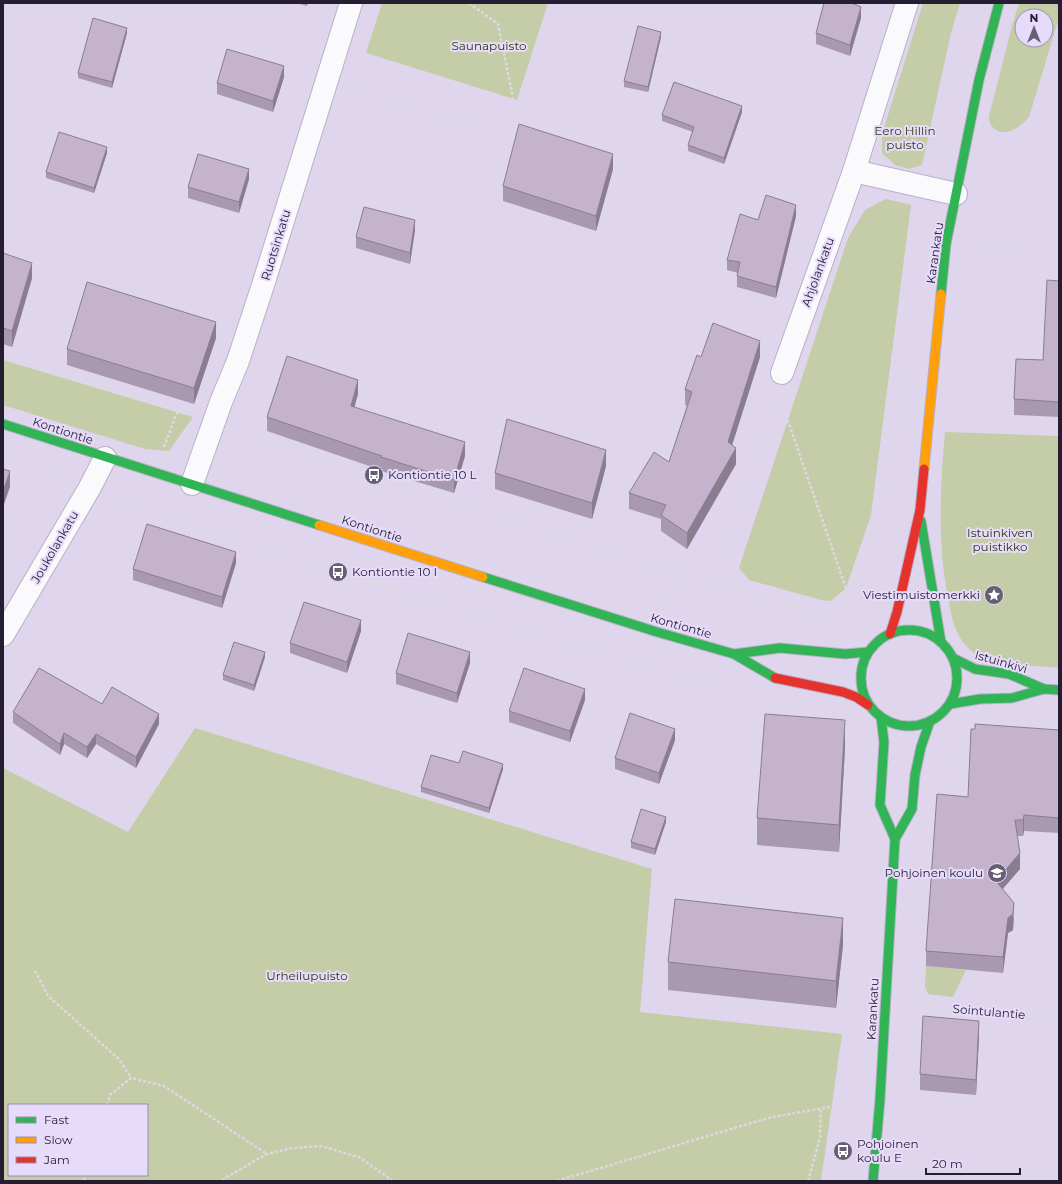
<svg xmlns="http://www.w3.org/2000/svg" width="1062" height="1184" viewBox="0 0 1062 1184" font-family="Montserrat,sans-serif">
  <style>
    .green { fill: #c4cda8; fill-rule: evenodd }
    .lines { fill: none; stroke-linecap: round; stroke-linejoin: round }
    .street-casing { stroke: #b9b1c5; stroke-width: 24 }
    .fast-casing { stroke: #b9b1c5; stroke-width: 11 }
    .slow-casing { stroke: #b9b1c5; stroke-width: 11 }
    .jam-casing { stroke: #b9b1c5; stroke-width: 11 }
    .path { stroke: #dcd9e1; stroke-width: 2.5; stroke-dasharray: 3 2; stroke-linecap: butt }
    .street { stroke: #faf9fc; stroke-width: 22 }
    .fast { stroke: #30b455; stroke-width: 9 }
    .slow { stroke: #ff9f0a; stroke-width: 9 }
    .jam { stroke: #e5322d; stroke-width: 9 }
    .wall { fill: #a999b0 }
    .shaded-wall { fill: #8a7d90 }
    .building { fill: #c5b2cd; stroke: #8a7d90 }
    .labels { text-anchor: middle; stroke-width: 4; stroke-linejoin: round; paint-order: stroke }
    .park-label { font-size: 12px; fill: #2d3908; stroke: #e7dbfc }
    .street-label { font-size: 12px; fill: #251d31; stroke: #e7dbfc }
    .poi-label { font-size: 12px; fill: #251d31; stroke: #e7dbfc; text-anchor: start }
  </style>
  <rect width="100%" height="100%" fill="#dfd6ed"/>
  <!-- green -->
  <g class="green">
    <path d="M382,3H548L517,100L366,53Z"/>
    <path d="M923,3H960L951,33L922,165L909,169L895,165L882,153V134Z"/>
    <path d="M1019,3H1059V18L1029,117C1024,123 1018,128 1011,131C1000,135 988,128 989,116L1012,26ZM1022,16H1046V40H1022Z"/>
    <path d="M886,199L911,205L871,515L846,588L831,601L821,600L749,580L739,568L848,238L865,210Z"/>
    <path d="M3,360L193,417L169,451L145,449L3,405Z"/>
    <path d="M945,432L1059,436V668C1039,666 990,665 976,655C968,649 962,642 958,634C953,624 951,613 949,602C937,548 940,487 945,432Z"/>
    <path d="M195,728L652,869L640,1012L842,1034L821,1181H3V768L128,832ZM9,1105H147V1175H9Z"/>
    <path d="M926,966L966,970L953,997L928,994L925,987Z"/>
  </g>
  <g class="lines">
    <!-- street casing -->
    <g class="street-casing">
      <g id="street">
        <path d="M854,171L956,194"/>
        <path d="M782,373L854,171L907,3"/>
        <path d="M192,484L221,402L238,361L263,285L351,3"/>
        <path d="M3,635L89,489L105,458"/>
      </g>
    </g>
    <!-- fast casing -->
    <g class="fast-casing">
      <g id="fast">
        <path d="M941,294L946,244L979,80L999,3"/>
        <path d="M3,424L319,525"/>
        <path d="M921,521L941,642"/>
        <path d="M483,577L657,632L734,654L775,678"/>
        <circle cx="909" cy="678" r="48"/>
        <path d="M734,654L780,648L845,654L868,652"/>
        <path d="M953,658L975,669L1009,674L1044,689L1059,690"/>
        <path d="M950,704L980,699L1012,698L1044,689"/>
        <path d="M895,839L912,809L915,775L921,747L930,721"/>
        <path d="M873,1181L880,1099L895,839L880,805L884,742L881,717"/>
      </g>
    </g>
    <!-- slow casing -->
    <g class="slow-casing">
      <g id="slow">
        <path d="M924,469L941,294"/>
        <path d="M319,525L483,577"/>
      </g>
    </g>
    <!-- jam casing -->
    <g class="jam-casing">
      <g id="jam">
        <path d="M890,634L897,612L920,510L924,469"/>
        <path d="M775,678L843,692L856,697L868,705"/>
      </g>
    </g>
    <!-- path -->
    <g class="path">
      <path d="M469,3L498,24L515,108"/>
      <path d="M352,89L506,134"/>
      <path d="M929,160L959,34L968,3"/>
      <path d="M974,247L994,249L1051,251"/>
      <path d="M3,358L188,413"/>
      <path d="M781,401L849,597"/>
      <path d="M241,430L594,548L786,602L820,617"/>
      <path d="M164,447L178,410"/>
      <path d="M48,469L64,477"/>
      <path d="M114,499L140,511L643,667L740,691"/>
      <path d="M140,511L144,498"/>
      <path d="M716,582L774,398"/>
      <path d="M667,607L681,572"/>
      <path d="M820,625V617L839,610L849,597L884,494L897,429L906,351"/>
      <path d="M3,667L6,662"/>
      <path d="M643,667L647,658"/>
      <path d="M948,755L964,768"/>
      <path d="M948,761L950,798"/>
      <path d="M963,789L966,730"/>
      <path d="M963,800V789L972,790"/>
      <path d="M35,971L48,996L119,1059L131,1078"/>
      <path d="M918,1006L1059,1018"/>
      <path d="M913,1034L918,1006L930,835"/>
      <path d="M107,1105L110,1095L131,1078L164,1086L267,1154"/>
      <path d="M84,1181L86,1175"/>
      <path d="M223,1181L225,1178L267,1154L293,1148L321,1146L359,1157L393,1181"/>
      <path d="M557,1181L768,1118L852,1103"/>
      <path d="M808,1181L820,1138L821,1108"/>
    </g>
    <!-- street -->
    <use href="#street" class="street"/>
    <!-- fast -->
    <use href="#fast" class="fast"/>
    <!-- slow -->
    <use href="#slow" class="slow"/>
    <!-- jam -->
    <use href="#jam" class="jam"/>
  </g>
  <!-- wall -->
  <g class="wall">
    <path d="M296,3H308L307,6Z"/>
    <path d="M855,5L861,18L850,56L816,44V33Z"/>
    <path d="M127,33L112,88L78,78V73Z"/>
    <path d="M661,37L648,92L624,87V81Z"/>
    <path d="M284,77L273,112L217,94V83Z"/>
    <path d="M742,112L724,164L688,151V145L693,132L662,121V115Z"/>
    <path d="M107,153L94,193L46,178V172Z"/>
    <path d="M613,169L596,231L503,201V186Z"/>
    <path d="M249,179L239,213L188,198V187Z"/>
    <path d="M796,216L776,298L737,287V276L738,273L727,270V260L758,220Z"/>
    <path d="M415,230L410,264L356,248V237Z"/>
    <path d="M3,253L32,278L12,347L3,344Z"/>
    <path d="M1059,281V417L1014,415V399L1043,360Z"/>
    <path d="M216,338L194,404L67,365V349Z"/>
    <path d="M701,357H760L732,445L736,464L687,549L661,531V519L629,509V493L669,462L687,406L685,405V389Z"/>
    <path d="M358,394L354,407L465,456L454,493L381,471V470L267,431V417Z"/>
    <path d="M606,466L592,519L495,489V473Z"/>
    <path d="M236,563L222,608L133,580V569Z"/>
    <path d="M361,631L347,673L290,653V643Z"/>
    <path d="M265,657L254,691L223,680V675Z"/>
    <path d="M470,663L457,703L396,684V673Z"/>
    <path d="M585,700L570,742L509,722V711Z"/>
    <path d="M102,704L159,724L136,768L96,744L87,758L64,744L60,755L13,723V712Z"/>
    <path d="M1059,730V833L1024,831L1023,836H1017L1020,869L1002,889L1014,919L1013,930L1008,933L1003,973L926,966V951L968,797Z"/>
    <path d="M675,740L659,784L615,769V758Z"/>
    <path d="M845,748L839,852L757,845V818Z"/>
    <path d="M459,763L503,769L489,813L421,792V787Z"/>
    <path d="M666,822L655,855L631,848V842Z"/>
    <path d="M843,945L836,1008L668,990V962Z"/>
    <path d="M979,1036L976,1095L920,1090V1074Z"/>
  </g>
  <!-- shaded-wall -->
  <g class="shaded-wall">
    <path d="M861,7V18L850,56V45Z"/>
    <path d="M127,28V33L112,88V82Z"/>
    <path d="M661,32V37L648,92V87Z"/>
    <path d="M284,66V77L273,112V101Z"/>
    <path d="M742,106V112L724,164V158Z"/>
    <path d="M107,147V153L94,193V188Z"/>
    <path d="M613,154V169L596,231V216Z"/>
    <path d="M249,169V179L239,213V202Z"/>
    <path d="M796,205V216L776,298V287Z"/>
    <path d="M415,220V230L410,264V253Z"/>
    <path d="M32,263V278L12,347V331Z"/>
    <path d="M216,322V338L194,404V388Z"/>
    <path d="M760,341V357L728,458V442Z"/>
    <path d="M358,380V394L351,420V406Z"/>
    <path d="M465,442V456L454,493V480Z"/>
    <path d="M736,448V464L687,549V533Z"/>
    <path d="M606,450V466L592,519V503Z"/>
    <path d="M10,471V487L3,507V492Z"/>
    <path d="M236,552V563L222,608V597Z"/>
    <path d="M361,620V631L347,673V662Z"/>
    <path d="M265,652V657L254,691V685Z"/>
    <path d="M470,652V663L457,703V693Z"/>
    <path d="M585,689V700L570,742V731Z"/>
    <path d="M159,714V724L136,768V757Z"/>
    <path d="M845,720V748L839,852V825Z"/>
    <path d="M675,729V740L659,784V773Z"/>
    <path d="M64,733V744L60,755V744Z"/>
    <path d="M96,734V744L87,758V747Z"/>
    <path d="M503,764V769L489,813V808Z"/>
    <path d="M1024,815V831L1023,836V820Z"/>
    <path d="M666,817V822L655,855V849Z"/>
    <path d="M1020,853V869L996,897V881Z"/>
    <path d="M1014,903L1013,930L1008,933L1003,973V957L1008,918Z"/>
    <path d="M843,918V945L836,1008V981Z"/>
    <path d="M979,1021V1036L976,1095V1080Z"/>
  </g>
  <!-- building -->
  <g class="building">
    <path d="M824,3H852L861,7L850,45L816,33Z"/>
    <path d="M93,18L127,28L112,82L78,73Z"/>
    <path d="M638,26L661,32L648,87L624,81Z"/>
    <path d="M227,49L284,66L273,101L217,83Z"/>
    <path d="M674,82L742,106L724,158L688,145L694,127L662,115Z"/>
    <path d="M519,124L613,154L596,216L503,186Z"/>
    <path d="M59,132L107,147L94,188L46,172Z"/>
    <path d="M198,154L249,169L239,202L188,187Z"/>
    <path d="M766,195L796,205L776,287L737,276L740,262L727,260L740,214L758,220Z"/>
    <path d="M364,207L415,220L410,253L356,237Z"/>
    <path d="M3,253L32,263L12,331L3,328Z"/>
    <path d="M1047,280L1059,281V402L1014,399L1016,359L1043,360Z"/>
    <path d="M87,282L216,322L194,388L67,349Z"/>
    <path d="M713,323L760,341L728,442L736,448L687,533L661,515L666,505L629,493L654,452L669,462L692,392L685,389L697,355L701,357Z"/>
    <path d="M287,356L358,380L351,406L465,442L454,480L381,457L382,456L267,417Z"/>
    <path d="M507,419L606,450L592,503L495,473Z"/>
    <path d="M3,469L10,471L3,492Z"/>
    <path d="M147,524L236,552L222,597L133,569Z"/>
    <path d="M304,602L361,620L347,662L290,643Z"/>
    <path d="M408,633L470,652L457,693L396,673Z"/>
    <path d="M234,642L265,652L254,685L223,675Z"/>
    <path d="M39,668L102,704L112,687L159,714L136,757L96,734L87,747L64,733L60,744L13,712Z"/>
    <path d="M524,668L585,689L570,731L509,711Z"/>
    <path d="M630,713L675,729L659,773L615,758Z"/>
    <path d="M765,714L845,720L839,825L757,818Z"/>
    <path d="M975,724L1059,730V818L1024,815L1023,820H1015L1020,853L996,881L1014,903L1013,914L1008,918L1003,957L926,951L937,794L968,797L971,729H975Z"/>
    <path d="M463,751L503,764L489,808L421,787L431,755L459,763Z"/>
    <path d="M641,809L666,817L655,849L631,842Z"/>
    <path d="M675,899L843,918L836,981L668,962Z"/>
    <path d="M923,1016L979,1021L976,1080L920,1074Z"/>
  </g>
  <!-- icons -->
  <defs>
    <g id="bus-disc" transform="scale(1)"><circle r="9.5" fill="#665e73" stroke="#e7dbfc"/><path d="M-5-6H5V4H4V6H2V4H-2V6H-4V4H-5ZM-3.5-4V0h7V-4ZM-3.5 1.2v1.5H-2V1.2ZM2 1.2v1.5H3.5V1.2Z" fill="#fff"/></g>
    <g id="sight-disc" transform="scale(1)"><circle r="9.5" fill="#665e73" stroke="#e7dbfc"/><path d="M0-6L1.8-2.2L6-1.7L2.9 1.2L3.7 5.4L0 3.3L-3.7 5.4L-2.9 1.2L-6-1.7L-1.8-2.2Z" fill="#fff"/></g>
    <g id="school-disc" transform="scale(1)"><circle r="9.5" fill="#665e73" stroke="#e7dbfc"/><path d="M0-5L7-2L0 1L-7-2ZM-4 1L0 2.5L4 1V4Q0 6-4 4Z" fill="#fff"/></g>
  </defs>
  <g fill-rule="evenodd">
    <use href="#bus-disc" x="374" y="475"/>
    <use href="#bus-disc" x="338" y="572"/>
    <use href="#sight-disc" x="994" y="595"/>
    <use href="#school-disc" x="997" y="873"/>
    <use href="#bus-disc" x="843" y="1151"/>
  </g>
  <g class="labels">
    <!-- park labels -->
    <g class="park-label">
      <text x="489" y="50">Saunapuisto</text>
      <text x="905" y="135">Eero Hillin<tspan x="905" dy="14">puisto</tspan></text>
      <text x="1000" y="537">Istuinkiven<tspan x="1000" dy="14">puistikko</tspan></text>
      <text x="307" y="980">Urheilupuisto</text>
    </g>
    <!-- street labels -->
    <g class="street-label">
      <text transform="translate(276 245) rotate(-73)" y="4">Ruotsinkatu</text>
      <text transform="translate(935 253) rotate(-82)" y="4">Karankatu</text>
      <text transform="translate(818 272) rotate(-70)" y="4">Ahjolankatu</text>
      <text transform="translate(63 431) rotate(18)" y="4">Kontiontie</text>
      <text transform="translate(372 529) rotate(18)" y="4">Kontiontie</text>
      <text transform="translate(55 547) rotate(-60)" y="4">Joukolankatu</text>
      <text transform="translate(681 626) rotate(16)" y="4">Kontiontie</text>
      <text transform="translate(1001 662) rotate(16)" y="4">Istuinkivi</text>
      <text transform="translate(873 1009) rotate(-87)" y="4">Karankatu</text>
      <text transform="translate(989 1012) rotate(5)" y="4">Sointulantie</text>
    </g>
    <!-- poi labels -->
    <g class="poi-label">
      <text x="388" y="479">Kontiontie 10 L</text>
      <text x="352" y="576">Kontiontie 10 I</text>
      <text x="980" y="599" text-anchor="end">Viestimuistomerkki</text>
      <text x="983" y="877" text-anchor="end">Pohjoinen koulu</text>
      <text x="857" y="1148">Pohjoinen<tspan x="857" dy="14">koulu E</tspan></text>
    </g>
  </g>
  <!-- border -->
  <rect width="1062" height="1184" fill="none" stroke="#251d31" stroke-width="8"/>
  <!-- legend -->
  <rect x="8" y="1104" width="140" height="72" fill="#e7dbfc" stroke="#998fab"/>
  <rect x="16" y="1117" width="20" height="6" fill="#30b455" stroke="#998fab"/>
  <text x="44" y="1124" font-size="12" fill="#251d31">Fast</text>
  <rect x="16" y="1137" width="20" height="6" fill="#ff9f0a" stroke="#998fab"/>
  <text x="44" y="1144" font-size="12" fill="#251d31">Slow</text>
  <rect x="16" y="1157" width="20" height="6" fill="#e5322d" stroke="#998fab"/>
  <text x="44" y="1164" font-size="12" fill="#251d31">Jam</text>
  <!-- north arrow -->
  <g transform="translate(1034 28)"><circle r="19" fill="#e7dbfc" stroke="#998fab"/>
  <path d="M0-3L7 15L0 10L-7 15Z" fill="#665e73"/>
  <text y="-6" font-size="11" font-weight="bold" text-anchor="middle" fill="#251d31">N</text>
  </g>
  <!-- scale -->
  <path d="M926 1168v6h94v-6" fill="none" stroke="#251d31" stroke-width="2"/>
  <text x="932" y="1168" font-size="12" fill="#251d31" stroke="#e7dbfc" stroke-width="3" paint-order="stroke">20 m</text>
</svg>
